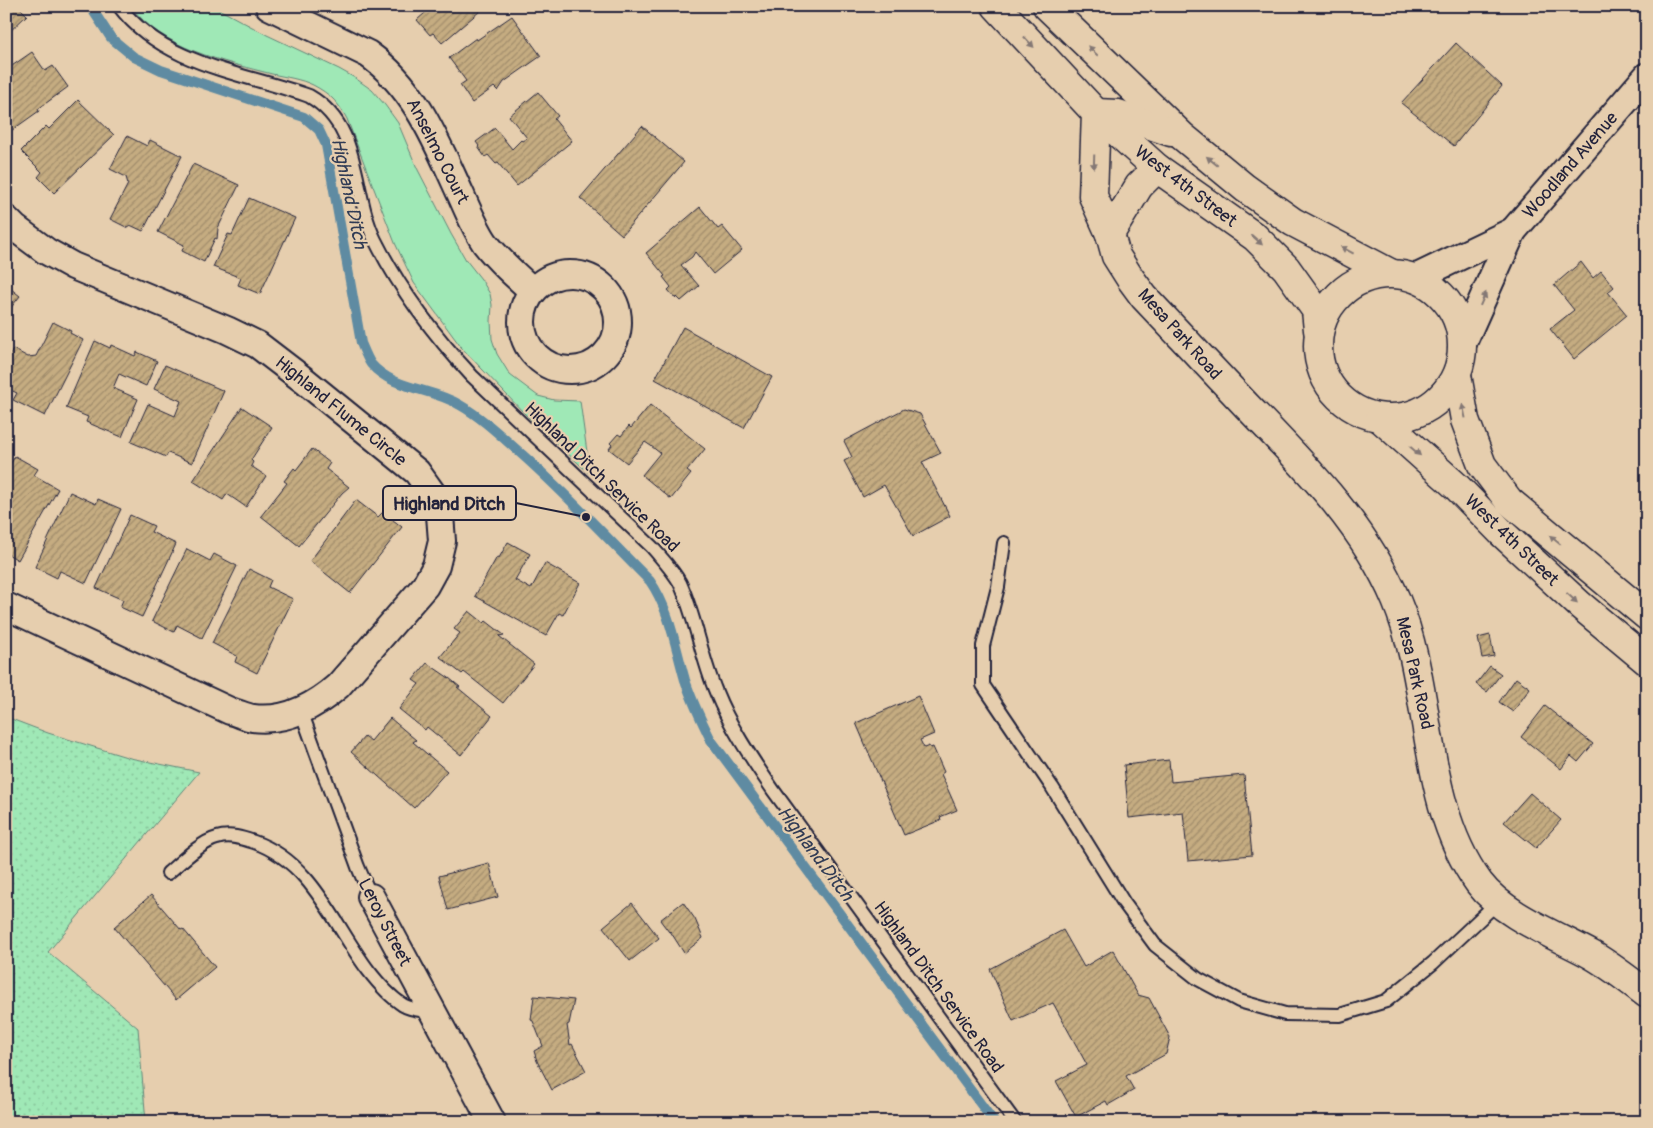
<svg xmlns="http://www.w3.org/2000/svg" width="1653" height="1128" viewBox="0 0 1653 1128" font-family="Pangolin,sans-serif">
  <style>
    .grass { fill: url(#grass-dots); stroke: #608578 }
    .green { fill: #9fe8b6; stroke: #608578 }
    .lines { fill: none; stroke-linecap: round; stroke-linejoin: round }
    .stream { stroke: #5e8ba2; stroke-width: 10 }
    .building { fill: url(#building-hatch); stroke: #22223b }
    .service-casing { stroke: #22223b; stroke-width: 16 }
    .minor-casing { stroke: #22223b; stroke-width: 30 }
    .tertiary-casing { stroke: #22223b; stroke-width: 31 }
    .secondary-casing { stroke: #22223b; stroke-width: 31 }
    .service { stroke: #e6ceae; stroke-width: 12 }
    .minor { stroke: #e6ceae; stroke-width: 26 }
    .tertiary { stroke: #e6ceae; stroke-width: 28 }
    .secondary { stroke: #e6ceae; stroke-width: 28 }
    .oneway { fill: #847874 }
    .labels { text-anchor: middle; stroke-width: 4.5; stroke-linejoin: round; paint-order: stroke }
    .street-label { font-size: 18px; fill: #22223b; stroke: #e6ceae }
    .water-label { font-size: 19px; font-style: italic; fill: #313c55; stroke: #e6ceae }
    .leader { fill: none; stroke: #22223b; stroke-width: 2 }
    .callout-dot { fill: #22223b; stroke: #e6ceae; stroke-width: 2 }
    .callout { fill: #e6ceae; stroke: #22223b; stroke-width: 2 }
    .callout-label { font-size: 19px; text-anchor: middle; font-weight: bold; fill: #22223b }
  </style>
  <defs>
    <pattern id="grass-dots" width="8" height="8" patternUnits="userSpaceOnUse" patternTransform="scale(1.25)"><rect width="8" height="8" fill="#9fe8b6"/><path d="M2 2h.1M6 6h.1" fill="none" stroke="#89c79d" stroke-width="1.8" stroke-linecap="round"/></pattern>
    <pattern id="building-hatch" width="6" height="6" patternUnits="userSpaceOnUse" patternTransform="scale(1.25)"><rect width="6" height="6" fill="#c5ac81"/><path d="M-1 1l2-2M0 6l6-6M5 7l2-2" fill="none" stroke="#a08c6b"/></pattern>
  </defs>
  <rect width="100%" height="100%" fill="#e6ceae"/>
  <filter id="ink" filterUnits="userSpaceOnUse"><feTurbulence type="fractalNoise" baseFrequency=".02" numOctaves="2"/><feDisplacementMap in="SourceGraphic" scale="10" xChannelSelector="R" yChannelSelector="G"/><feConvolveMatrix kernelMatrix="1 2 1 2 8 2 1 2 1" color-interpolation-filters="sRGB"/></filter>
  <g filter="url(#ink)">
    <!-- grass -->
    <path class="grass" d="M6,717L48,733L130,758L199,772L48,952L138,1028L146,1122H6Z"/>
    <!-- green -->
    <path class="green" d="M131,6H213L267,35L339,69L355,78L372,90L385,105L398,123L417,168L451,234L466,260L481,279L490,294L492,305L491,321L492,339L497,354L510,375L538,396L554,400L580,401L590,474L525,414L461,347L414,283L395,243L347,119C338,102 330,94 313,85C301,79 285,77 272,74C225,62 160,48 131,6Z"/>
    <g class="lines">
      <!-- stream -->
      <path class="stream" d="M90,6L111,38L134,57L161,70L304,117L319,130L326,145L361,343C364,350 367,358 371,364C393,390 433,388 460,405C481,417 499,434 517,450C564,491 606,537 650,581C670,610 675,646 685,680C692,701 701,720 711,740L994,1122"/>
    </g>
    <!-- building -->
    <g class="building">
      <path d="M6,6H18L27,15L6,35Z"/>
      <path d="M433,6H486L442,43L433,33L430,35L417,20Z"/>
      <path d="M512,16L541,56L504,82L498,91L494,87L472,103L460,85L466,81L449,58L476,38L477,40Z"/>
      <path d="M1456,43L1502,86L1454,146L1401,103Z"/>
      <path d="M32,52L45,71L53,66L68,87L38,109L39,111L8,133L6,130V70Z"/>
      <path d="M538,92L558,116L554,119L572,141L517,186L498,163L496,164L488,155L485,157L478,147L479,146L476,142L495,128L512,149L521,140L522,141L527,138L509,116Z"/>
      <path d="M78,100L114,135L54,193L38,177L42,172L21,151L46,126L49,129Z"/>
      <path d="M642,126L684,162L622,235L580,198Z"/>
      <path d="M127,136L147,146L150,140L182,156L143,231L130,225L128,228L110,219L128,184L126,177L110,169Z"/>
      <path d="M193,164L239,185L218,228L217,239L215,238L204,262L182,251L184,245L158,232Z"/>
      <path d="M249,198L295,218L260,294L238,285L241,278L213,267L228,234L232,235Z"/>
      <path d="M700,207L718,229L722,226L742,250L713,274L695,252L692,257L681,265L699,286L681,301L677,297L676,299L668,290L671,287L663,277L665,276L646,253Z"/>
      <path d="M1581,262L1593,278L1601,271L1614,287L1608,292L1627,315L1574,359L1550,329L1574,310L1554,285Z"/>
      <path d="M6,285L20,296L6,314Z"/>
      <path d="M53,322L71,331L70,333L83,340L45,416L13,400L17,393L6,388V363L13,349L28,357L36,356Z"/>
      <path d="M683,327L772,377L744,428L655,379Z"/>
      <path d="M95,341L110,348L111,345L135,356L137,352L157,361L146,386L119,374L113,388L138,399L122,437L86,422L88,417L66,408Z"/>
      <path d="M165,365L224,391L192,463L168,453L166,457L131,442L148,404L175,416L181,401L154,389Z"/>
      <path d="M650,405L705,449L687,471L691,474L671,499L642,475L660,453L651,446L645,442L627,463L609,449L612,445L610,443L618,434L621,436L629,426L631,428Z"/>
      <path d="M242,407L272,427L251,460L253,462L251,466L266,476L246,507L227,494L223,500L193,481Z"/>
      <path d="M904,409L920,414L941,453L922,462L950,516L913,536L884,485L863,497L844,461L852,457L844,441Z"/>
      <path d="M312,449L330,463L326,469L349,487L342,493L299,546L261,516L287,483L284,481L294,468L296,470Z"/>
      <path d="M15,456L38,469L34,475L58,489L18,560L6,553V472Z"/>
      <path d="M70,492L96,504L98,499L121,509L86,583L60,571L57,578L35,567Z"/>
      <path d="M356,500L378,517L383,512L402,527L350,593L310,561Z"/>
      <path d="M130,515L154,526L151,532L176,544L142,617L120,607L123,600L96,588Z"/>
      <path d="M508,542L530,554L515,580L531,589L545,563L580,583L563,615L559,613L546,636L475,596L497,557L499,558Z"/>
      <path d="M187,549L210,561L214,554L237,566L202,638L177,625L174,632L152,621Z"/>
      <path d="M249,569L271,580L268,587L293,599L257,673L235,662L237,656L212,643Z"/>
      <path d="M469,611L484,623L486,621L504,635L499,636L534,664L503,703L464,672L462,674L440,657L460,633L454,629Z"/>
      <path d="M1490,635L1494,656L1482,658L1478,638Z"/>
      <path d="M427,663L449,678L460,687H457L492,716L461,755L427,727L425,730L399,709L419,684L413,680Z"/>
      <path d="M1490,666L1501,674L1487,692L1476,684Z"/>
      <path d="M1516,678L1530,688L1513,712L1499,702Z"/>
      <path d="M918,696L934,734L920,740L924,748L929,746L930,748L933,747L944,772L941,774L957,810L940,817L941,820L904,835L856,723Z"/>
      <path d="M1545,706L1593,744L1578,762L1571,756L1561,769L1521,737Z"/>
      <path d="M390,718L416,740L413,742L447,771L414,808L351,752L365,736L371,741Z"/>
      <path d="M1169,760L1171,782L1244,775L1252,855L1188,861L1183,812L1129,818L1124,765Z"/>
      <path d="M1530,793L1561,820L1536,848L1504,822Z"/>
      <path d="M489,863L498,897L448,910L439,876Z"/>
      <path d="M151,895L181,930L183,929L215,967L176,1000L114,927Z"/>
      <path d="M683,902L695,919L703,938L684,953L670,931L669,932L660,920Z"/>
      <path d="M632,903L659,938L630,961L603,927Z"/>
      <path d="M1063,930L1084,967L1113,950L1138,995L1149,998L1170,1037L1166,1054L1126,1076L1134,1090L1108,1105L1106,1101L1076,1117L1056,1081L1087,1065L1053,1003L1013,1021L990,969Z"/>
      <path d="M534,996L574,1000L569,1024L567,1025L570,1045L572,1044L586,1071L552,1090L537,1061L534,1051L543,1046L533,1021L531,1020Z"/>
    </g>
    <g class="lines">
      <!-- service casing -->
      <g class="service-casing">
        <g id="service">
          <path d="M119,6C163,65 244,73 309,96C363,127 351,192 375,240C400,290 434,335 472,376L652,547C662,559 673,570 680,583C696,618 701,657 716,692C730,727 752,759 773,790L1015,1122"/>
          <path d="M1004,543L998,587L983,646V685L1052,787L1124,903L1155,945L1198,979L1239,1001L1285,1014L1340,1015L1386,1001L1433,963L1498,902"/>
          <path d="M301,711L358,867L371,897"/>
          <path d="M168,873C180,863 201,842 217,838C230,834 242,838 254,842C312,862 334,925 368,970C378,983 389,996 403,1005C411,1010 423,1010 432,1012"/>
        </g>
      </g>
      <!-- minor casing -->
      <g class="minor-casing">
        <g id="minor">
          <path d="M269,6L368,54C416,88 437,143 461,195C468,211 475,228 485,243C499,261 516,276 533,291"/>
          <path d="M6,219L15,228L46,251L73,266L227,330L258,345L305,381L417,472L432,493L440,515L442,541L436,566L425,586L338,686C314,707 286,722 253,718C246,717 238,713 230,711L6,606"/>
          <circle cx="570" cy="322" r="48"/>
          <path d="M1415,278L1513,231"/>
          <path d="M1463,343L1513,231L1647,76"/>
          <path d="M371,897L492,1122"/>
        </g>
      </g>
      <!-- tertiary casing -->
      <g class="tertiary-casing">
        <g id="tertiary">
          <path d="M1096,113L1093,196L1110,234L1116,256L1130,278L1144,297C1178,333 1212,369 1246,405C1302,463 1364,524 1396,600C1434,690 1420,802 1479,883C1504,916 1556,935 1592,955C1611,966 1629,980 1647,994"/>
          <path d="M1110,234L1139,186L1157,168"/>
        </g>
      </g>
      <!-- secondary casing -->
      <g class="secondary-casing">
        <g id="secondary">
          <path d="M996,6L1096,113L1157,168L1255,237L1286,268L1316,310L1318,330"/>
          <path d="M1047,6L1182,136L1245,188L1293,222L1390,273"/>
          <path d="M1096,113L1118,114L1171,132"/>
          <circle cx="1390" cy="346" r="72"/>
          <path d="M1457,375L1465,420L1482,465L1509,501L1647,616"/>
          <path d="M1380,418L1456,486L1502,533L1580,605L1647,661"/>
        </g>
      </g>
      <!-- service -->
      <use href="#service" class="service"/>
      <!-- minor -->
      <use href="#minor" class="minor"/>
      <!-- tertiary -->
      <use href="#tertiary" class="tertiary"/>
      <!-- secondary -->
      <use href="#secondary" class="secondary"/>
    </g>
    <!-- one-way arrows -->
    <defs><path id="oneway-solid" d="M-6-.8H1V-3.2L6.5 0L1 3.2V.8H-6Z" transform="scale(1.25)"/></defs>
    <g class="oneway">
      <use href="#oneway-solid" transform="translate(1029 42) rotate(47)"/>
      <use href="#oneway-solid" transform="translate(1093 51) rotate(-136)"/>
      <use href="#oneway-solid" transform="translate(1212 161) rotate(-140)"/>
      <use href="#oneway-solid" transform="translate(1094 162) rotate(92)"/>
      <use href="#oneway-solid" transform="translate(1257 240) rotate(42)"/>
      <use href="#oneway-solid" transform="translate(1347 250) rotate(-152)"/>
      <use href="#oneway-solid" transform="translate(1483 299) rotate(-66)"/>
      <use href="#oneway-solid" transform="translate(1464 411) rotate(-102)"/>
      <use href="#oneway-solid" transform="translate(1415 451) rotate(41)"/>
      <use href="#oneway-solid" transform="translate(1555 540) rotate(-140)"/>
      <use href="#oneway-solid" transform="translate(1572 598) rotate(43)"/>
    </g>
  </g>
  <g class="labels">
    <!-- street labels -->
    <g class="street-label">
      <text transform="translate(438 151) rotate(63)" y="6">Anselmo Court</text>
      <text transform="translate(1570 165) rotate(-49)" y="6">Woodland Avenue</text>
      <text transform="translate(1186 186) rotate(37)" y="6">West 4th Street</text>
      <text transform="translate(1180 334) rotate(48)" y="6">Mesa Park Road</text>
      <text transform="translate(341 411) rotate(39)" y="6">Highland Flume Circle</text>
      <text transform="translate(602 477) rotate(44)" y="6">Highland Ditch Service Road</text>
      <text transform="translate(1512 540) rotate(44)" y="6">West 4th Street</text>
      <text transform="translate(1415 673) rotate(77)" y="6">Mesa Park Road</text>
      <text transform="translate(385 922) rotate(63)" y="6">Leroy Street</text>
      <text transform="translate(939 987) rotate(54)" y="6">Highland Ditch Service Road</text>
    </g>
    <!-- water labels -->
    <g class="water-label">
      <text transform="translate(350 193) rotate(78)" y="7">Highland Ditch</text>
      <text transform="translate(816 853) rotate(53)" y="7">Highland Ditch</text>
    </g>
  </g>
  <!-- callouts -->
  <path class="leader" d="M586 517L516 503"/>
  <circle class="callout-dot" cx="586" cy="517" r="5"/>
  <rect class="callout" x="383" y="486" width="133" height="34" rx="5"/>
  <g class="callout-label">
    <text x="449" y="510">Highland Ditch</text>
  </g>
  <!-- margin -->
  <rect width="1653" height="1128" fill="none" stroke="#e6ceae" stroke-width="25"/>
  <rect x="12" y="12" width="1628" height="1103" fill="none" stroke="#22223b" stroke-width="2" filter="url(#ink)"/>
</svg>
